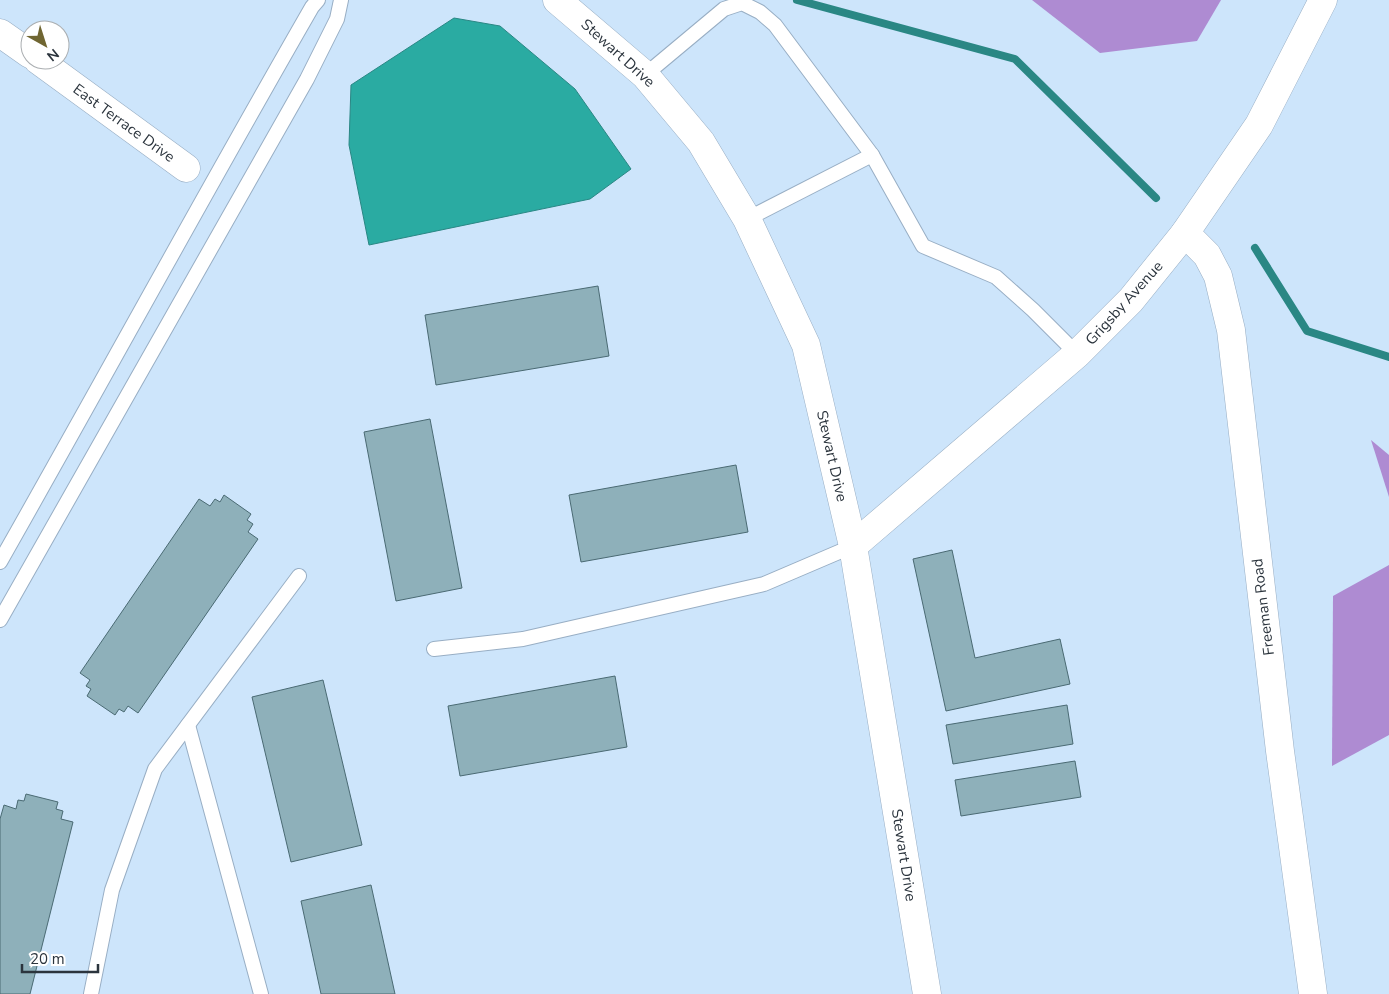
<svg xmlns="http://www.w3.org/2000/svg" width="1389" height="994" viewBox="0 0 1389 994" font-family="'Nunito Sans',sans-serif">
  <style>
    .forest { fill: #ae8bd2 }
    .water { fill: #2aaba2; stroke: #2a8784 }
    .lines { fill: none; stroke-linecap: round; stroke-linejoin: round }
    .stream { stroke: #2a8784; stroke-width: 8 }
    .building { fill: #8eb0ba; stroke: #4a6a73 }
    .lane-casing { stroke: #98aec4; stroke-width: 16 }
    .street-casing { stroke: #98aec4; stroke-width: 29 }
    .lane { stroke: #fff; stroke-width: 14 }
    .street { stroke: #fff; stroke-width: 28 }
    .labels { text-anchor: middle; stroke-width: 4; stroke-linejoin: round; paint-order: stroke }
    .street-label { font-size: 15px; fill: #2b343d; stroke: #fff }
  </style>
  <rect width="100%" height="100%" fill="#cde5fb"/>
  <!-- forest -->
  <g class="forest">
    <path d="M1032,0H1221L1197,41L1100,53Z"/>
    <path d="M1371,440L1389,455V497Z"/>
    <path d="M1389,565V735L1332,766L1333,596Z"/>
  </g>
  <!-- water -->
  <path class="water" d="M454,18L500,26L575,89L631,169L590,199L369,245L349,145L351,85Z"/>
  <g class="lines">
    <!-- stream -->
    <g class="stream">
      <path d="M797,0L1015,59L1156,198"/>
      <path d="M1255,248L1307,331L1389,357"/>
    </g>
  </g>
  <!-- building -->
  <g class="building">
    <path d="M598,286L609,356L436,385L425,315Z"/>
    <path d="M430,419L462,588L396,601L364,432Z"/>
    <path d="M736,465L748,532L581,562L569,495Z"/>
    <path d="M224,495L251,514L247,520L253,524L248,532L258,539L138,713L128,706L124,712L119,709L115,715L87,696L91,689L86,686L90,680L80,673L199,499L210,506L215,499L220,502Z"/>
    <path d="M952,550L975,658L1060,639L1070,684L946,711L913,559Z"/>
    <path d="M615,676L627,747L460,776L448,706Z"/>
    <path d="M323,680L362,845L291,862L252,697Z"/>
    <path d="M1067,705L1073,744L953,764L946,725Z"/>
    <path d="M1075,761L1081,797L961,816L955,780Z"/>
    <path d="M26,794L58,802L56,809L63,811L61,819L73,822L30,994H0V819L4,805L16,809L18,800L24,801Z"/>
    <path d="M371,885L395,994H321L301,901Z"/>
  </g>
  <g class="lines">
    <!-- lane casing -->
    <g class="lane-casing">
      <g id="lane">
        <path d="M645,75L724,9L742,3L760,12L775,25L872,155L923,246L996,277L1033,310L1077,354"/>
        <path d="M747,219L872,155"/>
        <path d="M0,562C105,377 206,191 312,7L318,0"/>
        <path d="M0,620L307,79L337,19L341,0"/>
        <path d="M434,649L523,639L764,584L853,546"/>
        <path d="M188,725L261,994"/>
        <path d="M91,994L112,890L155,769L299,576"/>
      </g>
    </g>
    <!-- street casing -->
    <g class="street-casing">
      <g id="street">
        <path d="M557,0L645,75L701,142L747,219L806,345L853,546L927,994"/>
        <path d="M0,33L30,54"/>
        <path d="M38,60L186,168"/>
        <path d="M1185,233L1207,255L1218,276L1231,330L1280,751L1313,994"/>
        <path d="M853,546L1077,354L1131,300L1185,233L1259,125L1323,0"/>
      </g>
    </g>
    <!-- lane -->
    <use href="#lane" class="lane"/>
    <!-- street -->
    <use href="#street" class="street"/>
  </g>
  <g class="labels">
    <!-- street labels -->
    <g class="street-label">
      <text transform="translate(618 53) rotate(42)" y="5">Stewart Drive</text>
      <text transform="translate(124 123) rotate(36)" y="5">East Terrace Drive</text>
      <text transform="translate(1124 303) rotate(-48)" y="5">Grigsby Avenue</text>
      <text transform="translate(832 456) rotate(77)" y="5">Stewart Drive</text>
      <text transform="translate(1263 607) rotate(-97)" y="5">Freeman Road</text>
      <text transform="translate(904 855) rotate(81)" y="5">Stewart Drive</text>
    </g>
  </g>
  <!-- north arrow -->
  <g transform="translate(45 45) rotate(141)"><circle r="24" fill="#ffffff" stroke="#aaaeb1"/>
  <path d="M0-4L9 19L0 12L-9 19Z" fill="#706632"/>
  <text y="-8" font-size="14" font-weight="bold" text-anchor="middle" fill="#2b343d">N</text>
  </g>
  <!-- scale -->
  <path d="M22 964v8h76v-8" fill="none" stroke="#2b343d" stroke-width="2.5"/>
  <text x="30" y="964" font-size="15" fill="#2b343d" stroke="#ffffff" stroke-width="4" paint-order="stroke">20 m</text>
</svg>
